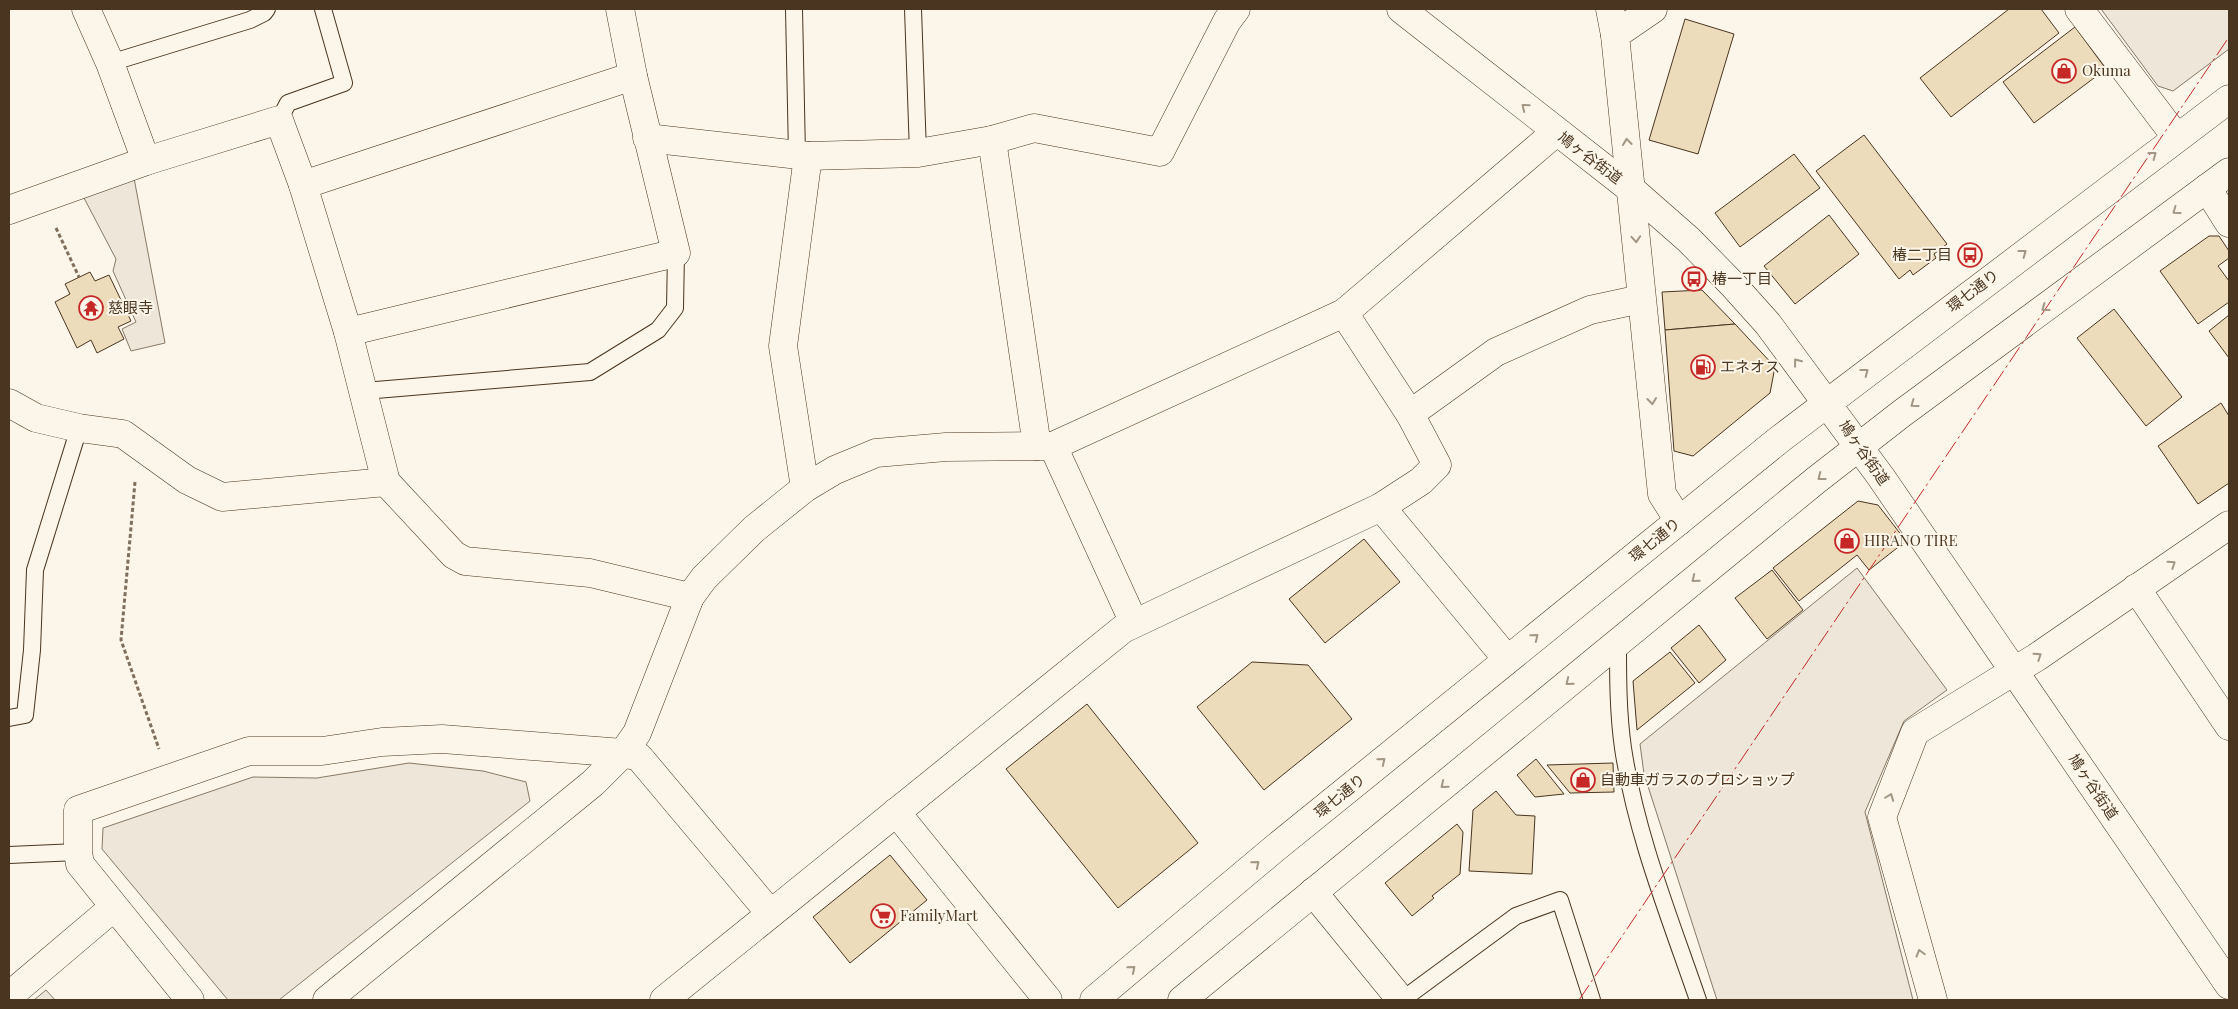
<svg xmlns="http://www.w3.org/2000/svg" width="2238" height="1009" viewBox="0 0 2238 1009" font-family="'Playfair Display','Noto Sans JP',serif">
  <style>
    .green { fill: #ede6d9; stroke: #887966 }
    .parking { fill: #ede7d9; stroke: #887966 }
    .building { fill: #ecdcbc; stroke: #4a3520 }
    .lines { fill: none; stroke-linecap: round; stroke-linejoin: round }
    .lane-casing { stroke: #4a3520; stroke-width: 18 }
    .street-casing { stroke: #4a3520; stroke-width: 29 }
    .secondary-casing { stroke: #4a3520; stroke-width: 29 }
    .primary-casing { stroke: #4a3520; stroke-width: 29 }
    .path { stroke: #7f6f5c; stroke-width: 3; stroke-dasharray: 4 2.5; stroke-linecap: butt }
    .lane { stroke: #fbf6e9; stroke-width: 16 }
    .street { stroke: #fbf6e9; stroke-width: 28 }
    .secondary { stroke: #fbf6e9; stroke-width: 28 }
    .primary { stroke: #fbf6e9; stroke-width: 28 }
    .power { stroke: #c62828; stroke-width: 1; stroke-dasharray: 18 4 2.5 4; stroke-linecap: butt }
    .oneway { stroke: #a29684 }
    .labels { text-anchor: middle; stroke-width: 4; stroke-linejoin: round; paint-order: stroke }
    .poi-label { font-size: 15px; fill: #4a3520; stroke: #fbf6e9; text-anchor: start }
    .street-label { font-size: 15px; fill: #4a3520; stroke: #fbf6e9 }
  </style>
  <rect width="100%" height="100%" fill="#fbf6e9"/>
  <!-- green -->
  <g class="green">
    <path d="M2101,9H2229V49L2173,91L2158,86Z"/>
    <path d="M134,178L165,343L131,351L122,329L136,322L113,271L116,259L84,198Z"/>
    <path d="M1857,568L1947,690L1904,721L1865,812L1913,1000H1717L1644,774L1640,744Z"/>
    <path d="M409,763L483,771L526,782L530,801L279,1000H228L102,849L103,828L253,777L317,778Z"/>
  </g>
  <!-- parking -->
  <path class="parking" d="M46,990L55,1000H34Z"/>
  <!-- building -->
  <g class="building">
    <path d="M2009,9H2041L2059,33L1951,117L1920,78Z"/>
    <path d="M1685,19L1734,34L1698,154L1649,140Z"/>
    <path d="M2075,27L2106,69L2034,123L2003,82Z"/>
    <path d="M1864,135L1947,244L1934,254L1936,258L1913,275L1910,270L1899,279L1816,171Z"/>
    <path d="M1794,154L1820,188L1740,247L1715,213Z"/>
    <path d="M1829,215L1859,254L1795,304L1764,266Z"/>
    <path d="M2209,236H2219L2229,251V258L2218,266L2229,281V302L2198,324L2160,271Z"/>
    <path d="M90,272L95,281L109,275L131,321L118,327L124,339L97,353L91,340L77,348L55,302L70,294L65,284Z"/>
    <path d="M1702,290L1735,324L1665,330L1662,292Z"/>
    <path d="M2114,309L2182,397L2146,426L2077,338Z"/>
    <path d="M2229,315V358L2209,331Z"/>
    <path d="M1735,324L1775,367L1770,393L1693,456L1674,451L1665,330Z"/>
    <path d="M2221,403L2229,416V483L2198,504L2158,446Z"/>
    <path d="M1858,501L1878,505L1906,541L1869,570L1857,555L1799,601L1773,568Z"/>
    <path d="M1364,539L1400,582L1325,643L1289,599Z"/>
    <path d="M1772,570L1803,610L1767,639L1735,598Z"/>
    <path d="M1699,625L1726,660L1699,683L1671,648Z"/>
    <path d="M1670,652L1695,683L1637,730L1633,681Z"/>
    <path d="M1252,662L1308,665L1352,719L1264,790L1197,707Z"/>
    <path d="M1087,704L1198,843L1118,908L1006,769Z"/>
    <path d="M1536,759L1564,794L1535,797L1517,775Z"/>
    <path d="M1613,763L1614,792L1570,793L1547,765Z"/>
    <path d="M1496,791L1516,815L1535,816L1532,874L1469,871L1473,810Z"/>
    <path d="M1457,824L1463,832L1460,874L1432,896L1434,898L1412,916L1385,883Z"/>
    <path d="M890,855L927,900L850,963L813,917Z"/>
  </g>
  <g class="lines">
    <!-- lane casing -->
    <g class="lane-casing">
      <g id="lane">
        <path d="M794,9L797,155"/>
        <path d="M913,9L918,153"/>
        <path d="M110,63L250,20L264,13L267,9"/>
        <path d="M279,120L288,103L344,83L323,9"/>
        <path d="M364,391L590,372L658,330L675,308L676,253"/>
        <path d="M1618,642C1618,677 1618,713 1623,748C1636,835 1670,918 1698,1000"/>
        <path d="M9,718L25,715L32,650L35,570L79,428"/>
        <path d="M9,855L78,852"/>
        <path d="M1402,1000L1516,916L1560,900L1592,1000"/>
      </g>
    </g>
    <!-- street casing -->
    <g class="street-casing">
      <g id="street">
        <path d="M86,9L110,63L146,161"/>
        <path d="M1610,9L1615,35"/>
        <path d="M1653,9L1615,35C1632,188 1645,341 1662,494L1679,521"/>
        <path d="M2079,9L2177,138"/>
        <path d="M647,138L808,156L918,153L992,140L1037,446"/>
        <path d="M992,140L1034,128L1160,152L1227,21L1236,9"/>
        <path d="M303,185L633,76"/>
        <path d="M2207,188L2229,223"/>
        <path d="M9,210L146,161L279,120L303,185L348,332L386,482L454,555L465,561L590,573L690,597"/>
        <path d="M348,332L676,253L633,76L620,9"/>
        <path d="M9,403L36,418L79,428L123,434L187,480L222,497L386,482"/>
        <path d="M1410,414L1496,352L1590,310L1641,299"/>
        <path d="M1053,446L1134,623"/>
        <path d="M805,488L783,346L808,156"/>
        <path d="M1381,507L1507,659"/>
        <path d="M2136,588L2229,726"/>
        <path d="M896,812L1048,1000"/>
        <path d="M1313,892L1401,1000"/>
        <path d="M9,996L114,907"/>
        <path d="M190,1000L80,864L78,852V810L249,751H322L382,742L442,739L623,753L639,757L770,913"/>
        <path d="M327,1000L593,783L623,753L637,733L690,597L704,578L754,529L805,488L835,470L876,453L946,447L1053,446L1344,313L1556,132"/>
        <path d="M664,1000L1123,629L1381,507L1421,481L1437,465L1410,414L1344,313"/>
        <path d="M1933,1000L1882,817L1915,732L2037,657L2229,525"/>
      </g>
    </g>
    <!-- secondary casing -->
    <g class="secondary-casing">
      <path id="secondary" d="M1401,9L1632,190L1689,240L1733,285L1768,324L1881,477L2229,985"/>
    </g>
    <!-- primary casing -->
    <g class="primary-casing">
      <g id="primary">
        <path d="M1094,1000L1274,849L1780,439L2229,99"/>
        <path d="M1182,1000L1815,481L1901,414L2229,172"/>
      </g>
    </g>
    <!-- path -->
    <g class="path">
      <path d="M56,228L79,277"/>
      <path d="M135,482L121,640L159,749"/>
    </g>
    <!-- lane -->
    <use href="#lane" class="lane"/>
    <!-- street -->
    <use href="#street" class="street"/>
    <!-- secondary -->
    <use href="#secondary" class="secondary"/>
    <!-- primary -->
    <use href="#primary" class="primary"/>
    <!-- power -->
    <path class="power" d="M1579,1000L2229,37"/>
  </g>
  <!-- one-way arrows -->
  <defs><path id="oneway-chevron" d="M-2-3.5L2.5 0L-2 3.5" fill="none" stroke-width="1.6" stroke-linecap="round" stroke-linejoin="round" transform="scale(1.25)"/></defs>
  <g class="oneway">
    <use href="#oneway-chevron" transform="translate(1525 107) rotate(-141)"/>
    <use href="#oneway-chevron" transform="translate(1627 142) rotate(-96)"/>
    <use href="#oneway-chevron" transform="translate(2153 155) rotate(-37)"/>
    <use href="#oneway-chevron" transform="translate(2176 211) rotate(144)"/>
    <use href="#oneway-chevron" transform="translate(1636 239) rotate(86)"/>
    <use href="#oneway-chevron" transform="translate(2023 253) rotate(-37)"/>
    <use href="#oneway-chevron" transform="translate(2045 308) rotate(144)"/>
    <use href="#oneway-chevron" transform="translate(1797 362) rotate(-128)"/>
    <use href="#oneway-chevron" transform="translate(1865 372) rotate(-37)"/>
    <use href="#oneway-chevron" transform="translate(1652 401) rotate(84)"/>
    <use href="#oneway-chevron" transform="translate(1914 404) rotate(144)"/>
    <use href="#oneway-chevron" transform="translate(1821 477) rotate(142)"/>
    <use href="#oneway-chevron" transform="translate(2172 564) rotate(-34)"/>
    <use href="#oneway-chevron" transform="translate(1695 579) rotate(141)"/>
    <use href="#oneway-chevron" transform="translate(1535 637) rotate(-39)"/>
    <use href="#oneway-chevron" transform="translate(2038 656) rotate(-34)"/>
    <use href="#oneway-chevron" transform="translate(1569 682) rotate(141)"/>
    <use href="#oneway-chevron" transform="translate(1382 761) rotate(-39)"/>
    <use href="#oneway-chevron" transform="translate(1444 785) rotate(141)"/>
    <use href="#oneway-chevron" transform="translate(1890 797) rotate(-69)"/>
    <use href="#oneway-chevron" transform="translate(1256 864) rotate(-40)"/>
    <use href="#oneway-chevron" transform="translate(1920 953) rotate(-106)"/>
    <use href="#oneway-chevron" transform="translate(1132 969) rotate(-40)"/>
  </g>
  <!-- icons -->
  <defs>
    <g id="shop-ring" transform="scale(1.25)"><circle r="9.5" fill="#fbf6e9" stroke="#c62828" stroke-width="1.5"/><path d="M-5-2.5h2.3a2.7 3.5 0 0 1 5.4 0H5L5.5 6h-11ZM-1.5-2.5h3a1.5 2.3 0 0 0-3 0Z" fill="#c62828"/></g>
    <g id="bus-ring" transform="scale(1.25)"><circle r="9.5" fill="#fbf6e9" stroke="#c62828" stroke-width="1.5"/><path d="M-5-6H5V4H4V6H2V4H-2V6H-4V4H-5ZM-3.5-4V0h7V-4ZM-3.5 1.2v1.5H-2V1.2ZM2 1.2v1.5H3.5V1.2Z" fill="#c62828"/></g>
    <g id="temple-ring" transform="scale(1.25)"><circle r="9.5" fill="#fbf6e9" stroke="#c62828" stroke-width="1.5"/><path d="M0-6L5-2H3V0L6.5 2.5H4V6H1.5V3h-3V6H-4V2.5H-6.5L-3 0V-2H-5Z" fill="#c62828"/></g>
    <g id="fuel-ring" transform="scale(1.25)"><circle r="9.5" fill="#fbf6e9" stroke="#c62828" stroke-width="1.5"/><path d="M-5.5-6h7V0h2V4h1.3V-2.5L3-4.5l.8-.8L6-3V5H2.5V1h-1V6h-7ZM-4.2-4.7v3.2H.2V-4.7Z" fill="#c62828"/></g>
    <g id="supermarket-ring" transform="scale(1.25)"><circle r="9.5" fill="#fbf6e9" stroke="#c62828" stroke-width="1.5"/><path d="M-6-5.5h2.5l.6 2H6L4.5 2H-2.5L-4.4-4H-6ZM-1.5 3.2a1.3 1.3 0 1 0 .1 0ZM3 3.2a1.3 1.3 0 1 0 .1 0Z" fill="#c62828"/></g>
  </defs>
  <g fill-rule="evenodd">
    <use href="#shop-ring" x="2064" y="71"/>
    <use href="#bus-ring" x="1970" y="255"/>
    <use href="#bus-ring" x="1694" y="279"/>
    <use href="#temple-ring" x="91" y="308"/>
    <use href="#fuel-ring" x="1703" y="367"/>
    <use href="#shop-ring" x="1847" y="541"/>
    <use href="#shop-ring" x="1583" y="780"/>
    <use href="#supermarket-ring" x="883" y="916"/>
  </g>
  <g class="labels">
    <!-- poi labels -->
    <g class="poi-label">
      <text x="2082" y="76">Okuma</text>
      <text x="1952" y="260" text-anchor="end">椿二丁目</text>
      <text x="1712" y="284">椿一丁目</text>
      <text x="108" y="313">慈眼寺</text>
      <text x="1720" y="372">エネオス</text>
      <text x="1864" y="546">HIRANO TIRE</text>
      <text x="1600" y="785">自動車ガラスのプロショップ</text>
      <text x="900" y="921">FamilyMart</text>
    </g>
    <!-- street labels -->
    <g class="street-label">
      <text transform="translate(1590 158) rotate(37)" y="5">鳩ヶ谷街道</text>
      <text transform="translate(1973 291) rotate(-37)" y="5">環七通り</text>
      <text transform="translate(1864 453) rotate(55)" y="5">鳩ヶ谷街道</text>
      <text transform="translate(1655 540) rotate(-39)" y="5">環七通り</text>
      <text transform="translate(2093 787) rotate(56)" y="5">鳩ヶ谷街道</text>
      <text transform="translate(1340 796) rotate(-39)" y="5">環七通り</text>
    </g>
  </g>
  <!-- border -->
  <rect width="2238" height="1009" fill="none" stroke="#4a3520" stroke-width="20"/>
</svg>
